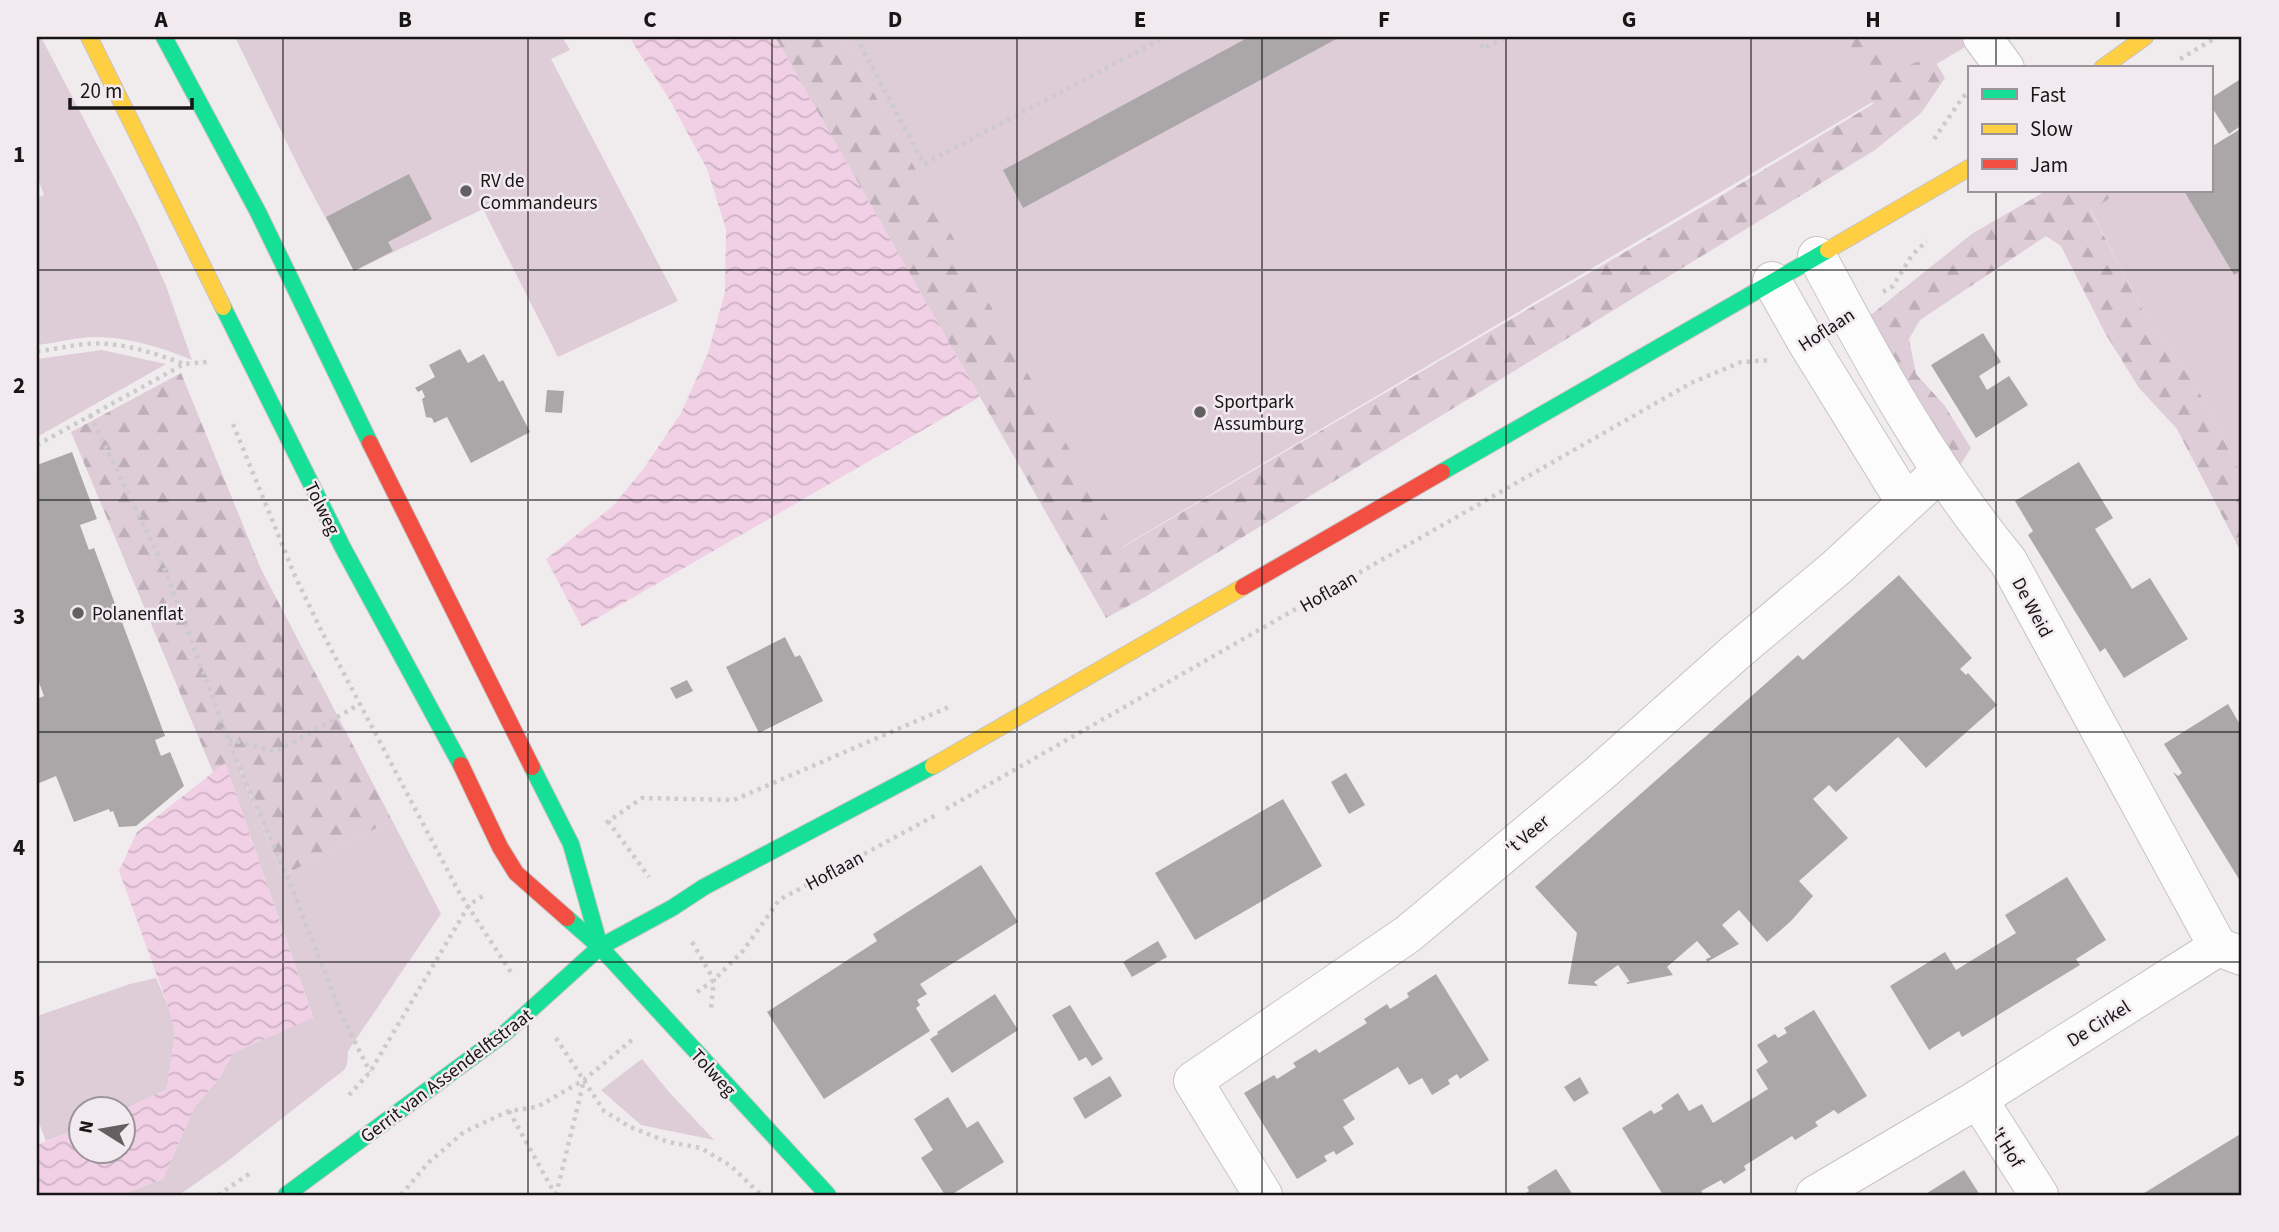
<svg xmlns="http://www.w3.org/2000/svg" width="2279" height="1232" viewBox="0 0 2279 1232" font-family="'Source Sans 3',sans-serif">
  <style>
    .grass { fill: #deccd7 }
    .forest { fill: url(#forest-firs) }
    .water { fill: url(#water-waves) }
    .building { fill: #aba7a9 }
    .lines { fill: none; stroke-linecap: round; stroke-linejoin: round }
    .street-casing { stroke: #c6c3c4; stroke-width: 40 }
    .fast-casing { stroke: #c6c3c4; stroke-width: 18 }
    .slow-casing { stroke: #c6c3c4; stroke-width: 18 }
    .jam-casing { stroke: #c6c3c4; stroke-width: 18 }
    .path { stroke: #cccbcb; stroke-width: 4.5; stroke-dasharray: 3.5 5; stroke-linecap: butt }
    .street { stroke: #fdfcfc; stroke-width: 38 }
    .fast { stroke: #16e098; stroke-width: 16 }
    .slow { stroke: #ffcf43; stroke-width: 16 }
    .jam { stroke: #f24e42; stroke-width: 16 }
    .grid { fill: none; stroke: #181517; stroke-width: 2; stroke-opacity: 0.55 }
    .poi-dot { fill: #646062; stroke: #f2eaef; stroke-width: 2.5 }
    .labels { text-anchor: middle; stroke-width: 5; stroke-linejoin: round; paint-order: stroke }
    .poi-label { font-size: 19px; fill: #181517; stroke: #f2eaef; text-anchor: start }
    .street-label { font-size: 19px; fill: #181517; stroke: #f2eaef }
    .neatline { fill: none; stroke: #181517; stroke-width: 2.5 }
    .grid-label { font-size: 23px; text-anchor: middle; font-weight: bold; fill: #181517 }
  </style>
  <defs>
    <pattern id="forest-firs" width="22" height="20" patternUnits="userSpaceOnUse" patternTransform="scale(1.75)"><rect width="22" height="20" fill="#deccd7"/><path d="M5 1l3.5 6h-7zM16 11l3.5 6h-7z" fill="#beaeb8"/></pattern>
    <pattern id="water-waves" width="16" height="10" patternUnits="userSpaceOnUse" patternTransform="scale(1.75)"><rect width="16" height="10" fill="#f1cfe5"/><path d="M0 5q4-4 8 0t8 0" fill="none" stroke="#ceb1c4"/></pattern>
  </defs>
  <rect width="100%" height="100%" fill="#f0ecee"/>
  <!-- grass -->
  <g class="grass">
    <path d="M37,37H41L138,223L166,286L192,360C163,348 128,337 96,337C76,337 57,343 37,345V198L44,195L37,176Z"/>
    <path d="M235,37H562L570,50L551,59L678,301L558,357L483,209L354,271L302,174Z"/>
    <path d="M843,37H1982L1122,547Z"/>
    <path d="M2120,191H2184L2234,275L2242,270V475L2197,388L2144,313L2091,210Z"/>
    <path d="M102,350L166,364L37,437V359Z"/>
    <path d="M235,757L282,876L392,820L441,914L348,1051L347,1065L344,1070L225,1163L179,1195H120L163,1179L194,1108L220,1077L233,1053L313,1017L225,763Z"/>
    <path d="M156,978L168,1006L175,1033L167,1089L123,1110H80V1128L46,1141L37,1118V1016L130,984Z"/>
    <path d="M642,1059L669,1092L714,1140L641,1125L601,1090Z"/>
  </g>
  <!-- forest -->
  <g class="forest">
    <path d="M775,37H843L1123,547L1722,195L1873,104L1848,37H1880L1893,56L1907,66L1932,56L1945,78L1921,113L1875,150L1145,597L1106,618Z"/>
    <path d="M2046,191H2120L2091,211L2144,313L2197,388L2242,475V554L2177,429L2139,388L2105,333L2061,246L2046,236L1920,320L1909,339L1916,374L1945,406L1971,448L1959,467L1867,318L1973,233Z"/>
    <path d="M181,373L261,569L392,820L282,876L236,758L213,772L71,432Z"/>
  </g>
  <!-- water -->
  <g class="water">
    <path d="M629,37H775L980,397L582,627L546,559L613,506L644,468L681,413L708,353L725,292L726,229L707,169L671,102Z"/>
    <path d="M225,763L313,1018L233,1053L220,1077L194,1108L163,1179L120,1195H37V1145L80,1128V1152H122L123,1110L167,1089L175,1033L168,1006L119,871L137,832Z"/>
  </g>
  <!-- building -->
  <g class="building">
    <path d="M1249,37H1340L1023,208L1003,170Z"/>
    <path d="M2242,78V125L2229,134L2211,106V98Z"/>
    <path d="M2242,128V270L2234,275L2184,191H2211V147Z"/>
    <path d="M409,174L432,219L388,242L393,251L354,271L326,217Z"/>
    <path d="M1983,333L2001,362L1979,376L1987,390L2009,376L2028,405L1976,438L1931,365Z"/>
    <path d="M460,349L468,363L484,354L499,382L503,380L530,432L471,463L447,417L434,423L432,418L426,417L422,399L425,397L422,390L418,392L415,388L435,377L429,365Z"/>
    <path d="M547,390L564,391L562,413L545,412Z"/>
    <path d="M72,452L97,519L80,525L89,550L94,548L165,736L155,740L161,756L170,752L184,786L136,826L119,827L113,811L110,812L109,809L74,822L56,776L37,784V699L44,696L37,677V465Z"/>
    <path d="M2079,462L2113,518L2095,529L2132,589L2150,578L2188,639L2124,678L2105,648L2100,652L2055,579L2028,535L2033,531L2015,501Z"/>
    <path d="M1899,575L1972,658L1960,669L1966,675L1968,673L1997,705L1926,768L1898,737L1836,792L1829,785L1813,799L1848,838L1799,881L1813,896L1791,921L1767,942L1739,910L1722,925L1739,944L1707,962L1706,959L1711,957L1697,941L1667,967L1673,975L1627,984V982H1630L1618,965L1594,982L1598,986L1568,984L1577,933L1535,887L1798,655L1803,660Z"/>
    <path d="M785,637L795,657L800,655L823,701L759,733L726,667Z"/>
    <path d="M687,680L693,691L676,699L670,688Z"/>
    <path d="M2228,704L2242,728V884L2173,772L2178,776L2182,773L2164,744Z"/>
    <path d="M1346,773L1365,805L1349,814L1331,782Z"/>
    <path d="M1283,799L1322,866L1195,940L1155,873Z"/>
    <path d="M981,865L1018,922L920,984L927,994L917,1000L920,1005L916,1008L930,1031L824,1099L767,1012L877,941L873,934Z"/>
    <path d="M2067,877L2106,940L2076,959L2080,965L1962,1037L1959,1031L1929,1050L1890,986L1945,952L1956,970L2016,933L2005,915Z"/>
    <path d="M1158,941L1167,957L1132,977L1123,962Z"/>
    <path d="M1436,974L1489,1060L1460,1079L1457,1074L1448,1080L1450,1084L1432,1095L1422,1078L1409,1085L1398,1067L1343,1100L1355,1119L1343,1127L1354,1144L1336,1155L1334,1151L1324,1156L1327,1161L1297,1179L1244,1093L1274,1075L1277,1079L1296,1067L1293,1063L1316,1049L1319,1053L1367,1023L1364,1019L1387,1004L1390,1009L1409,997L1407,993Z"/>
    <path d="M995,994L1018,1030L952,1073L930,1039L938,1034L937,1032Z"/>
    <path d="M1070,1005L1103,1059L1092,1066L1086,1057L1079,1061L1052,1015Z"/>
    <path d="M1814,1010L1867,1096L1838,1114L1834,1110L1815,1122L1818,1126L1795,1140L1792,1136L1744,1166L1746,1170L1724,1184L1721,1180L1701,1191L1704,1195H1663L1622,1128L1651,1110L1654,1114L1663,1109L1661,1105L1678,1093L1689,1111L1702,1104L1713,1123L1768,1089L1756,1070L1768,1062L1757,1045L1775,1034L1778,1038L1787,1033L1784,1028Z"/>
    <path d="M1110,1076L1122,1096L1085,1119L1073,1098Z"/>
    <path d="M1580,1077L1589,1093L1574,1102L1564,1087Z"/>
    <path d="M948,1097L967,1128L978,1121L1004,1162L951,1195H945L921,1158L933,1150L914,1119Z"/>
    <path d="M2242,1133V1195H2141Z"/>
    <path d="M1556,1169L1573,1195H1523L1529,1191L1527,1187Z"/>
    <path d="M1964,1170L1980,1195H1924Z"/>
  </g>
  <g class="lines">
    <!-- street casing -->
    <g class="street-casing">
      <g id="street">
        <path d="M1982,37L2005,68"/>
        <path d="M1817,256C1873,362 1931,468 2008,561L2218,947L2242,956"/>
        <path d="M1772,281L1806,341L1906,503"/>
        <path d="M1978,1099L2039,1195"/>
        <path d="M1263,1195L1193,1081L1408,934L1600,773L1737,651L1836,568L1940,472"/>
        <path d="M1815,1195L1978,1099L2218,947"/>
      </g>
    </g>
    <!-- fast casing -->
    <g class="fast-casing">
      <g id="fast">
        <path d="M164,37L258,212L370,443"/>
        <path d="M223,307L343,548L461,765"/>
        <path d="M1442,472L1828,250"/>
        <path d="M532,767L571,844L600,947"/>
        <path d="M567,918L600,947L828,1195"/>
        <path d="M286,1195L505,1033L600,947L672,908L704,887L933,766"/>
      </g>
    </g>
    <!-- slow casing -->
    <g class="slow-casing">
      <g id="slow">
        <path d="M89,37L223,307"/>
        <path d="M2102,68L2145,37"/>
        <path d="M1828,250L1969,168"/>
        <path d="M933,766L1243,587"/>
      </g>
    </g>
    <!-- jam casing -->
    <g class="jam-casing">
      <g id="jam">
        <path d="M370,443L532,767"/>
        <path d="M1243,587L1442,472"/>
        <path d="M461,765L500,847L516,873L567,918"/>
      </g>
    </g>
    <!-- path -->
    <g class="path">
      <path d="M856,37L924,164L1165,37"/>
      <path d="M1477,37L1483,49L1506,37"/>
      <path d="M2180,59L2217,37"/>
      <path d="M1934,139L1963,97L1969,92"/>
      <path d="M1883,292L1893,286L1912,255L1927,241"/>
      <path d="M37,351C54,350 70,345 86,344C120,341 154,353 184,364"/>
      <path d="M90,415L163,565L235,757L289,881L342,1016L370,1072"/>
      <path d="M233,424L295,576L322,632L460,894L512,974"/>
      <path d="M37,445L184,364L207,362"/>
      <path d="M229,739L276,752L360,704"/>
      <path d="M946,809L1691,383L1741,362L1772,360"/>
      <path d="M608,821L649,877"/>
      <path d="M606,823L642,798L734,800L951,706"/>
      <path d="M692,942L714,980L711,1008"/>
      <path d="M697,992L714,980L743,951L779,900L936,815"/>
      <path d="M556,1038L604,1111L630,1127L668,1142L701,1148L731,1166L761,1195"/>
      <path d="M349,1095L370,1072L469,905L484,895"/>
      <path d="M509,1111L555,1194"/>
      <path d="M218,1195L252,1172"/>
      <path d="M401,1195L428,1163L464,1132L509,1111L537,1107L584,1080L633,1039"/>
      <path d="M556,1195L584,1080"/>
    </g>
    <!-- street -->
    <use href="#street" class="street"/>
    <!-- fast -->
    <use href="#fast" class="fast"/>
    <!-- slow -->
    <use href="#slow" class="slow"/>
    <!-- jam -->
    <use href="#jam" class="jam"/>
  </g>
  <!-- grid -->
  <path class="grid" d="M283,37V1195M528,37V1195M772,37V1195M1017,37V1195M1262,37V1195M1506,37V1195M1751,37V1195M1996,37V68M1996,191V1195M37,270H2242M37,500H2242M37,732H2242M37,962H2242"/>
  <!-- markers -->
  <g class="poi-dot">
    <circle cx="466" cy="191" r="7"/>
    <circle cx="1200" cy="412" r="7"/>
    <circle cx="78" cy="613" r="7"/>
  </g>
  <g class="labels">
    <!-- poi labels -->
    <g class="poi-label">
      <text x="480" y="187">RV de<tspan x="480" dy="22">Commandeurs</tspan></text>
      <text x="1214" y="408">Sportpark<tspan x="1214" dy="22">Assumburg</tspan></text>
      <text x="92" y="620">Polanenflat</text>
    </g>
    <!-- street labels -->
    <g class="street-label">
      <text transform="translate(1826 329) rotate(-33)" y="7">Hoflaan</text>
      <text transform="translate(323 508) rotate(64)" y="7">Tolweg</text>
      <text transform="translate(1328 591) rotate(-30)" y="7">Hoflaan</text>
      <text transform="translate(2033 607) rotate(62)" y="7">De Weid</text>
      <text transform="translate(1527 834) rotate(-40)" y="7">'t Veer</text>
      <text transform="translate(834 870) rotate(-28)" y="7">Hoflaan</text>
      <text transform="translate(2098 1023) rotate(-32)" y="7">De Cirkel</text>
      <text transform="translate(714 1072) rotate(47)" y="7">Tolweg</text>
      <text transform="translate(446 1075) rotate(-37)" y="7">Gerrit van Assendelftstraat</text>
      <text transform="translate(2008 1147) rotate(58)" y="7">'t Hof</text>
    </g>
  </g>
  <!-- border -->
  <rect width="2279" height="1232" fill="none" stroke="#f2eaef" stroke-width="77"/>
  <!-- legend -->
  <rect x="1968" y="66" width="245" height="126" fill="#f2eaef" stroke="#9b9599" stroke-width="2"/>
  <rect x="1982" y="89" width="35" height="10" fill="#16e098" stroke="#9b9599" stroke-width="2"/>
  <text x="2030" y="102" font-size="21" fill="#181517">Fast</text>
  <rect x="1982" y="124" width="35" height="10" fill="#ffcf43" stroke="#9b9599" stroke-width="2"/>
  <text x="2030" y="136" font-size="21" fill="#181517">Slow</text>
  <rect x="1982" y="159" width="35" height="10" fill="#f24e42" stroke="#9b9599" stroke-width="2"/>
  <text x="2030" y="172" font-size="21" fill="#181517">Jam</text>
  <!-- north arrow -->
  <g transform="translate(102 1130) rotate(281)"><circle r="33" fill="#f2eaef" stroke="#9b9599" stroke-width="2"/>
  <path d="M0-5L12 26L0 18L-12 26Z" fill="#646062"/>
  <text y="-10" font-size="19" font-weight="bold" text-anchor="middle" fill="#181517">N</text>
  </g>
  <!-- scale -->
  <path d="M70 98v10h122v-10" fill="none" stroke="#181517" stroke-width="3.5"/>
  <text x="80" y="98" font-size="21" fill="#181517" stroke="#f2eaef" stroke-width="5" paint-order="stroke">20 m</text>
  <rect x="38" y="38" width="2202" height="1156" class="neatline"/>
  <g class="grid-label">
    <text x="161" y="27">A</text>
    <text x="405" y="27">B</text>
    <text x="650" y="27">C</text>
    <text x="895" y="27">D</text>
    <text x="1140" y="27">E</text>
    <text x="1384" y="27">F</text>
    <text x="1629" y="27">G</text>
    <text x="1873" y="27">H</text>
    <text x="2118" y="27">I</text>
    <text x="19" y="162">1</text>
    <text x="19" y="393">2</text>
    <text x="19" y="624">3</text>
    <text x="19" y="855">4</text>
    <text x="19" y="1086">5</text>
  </g>
</svg>
